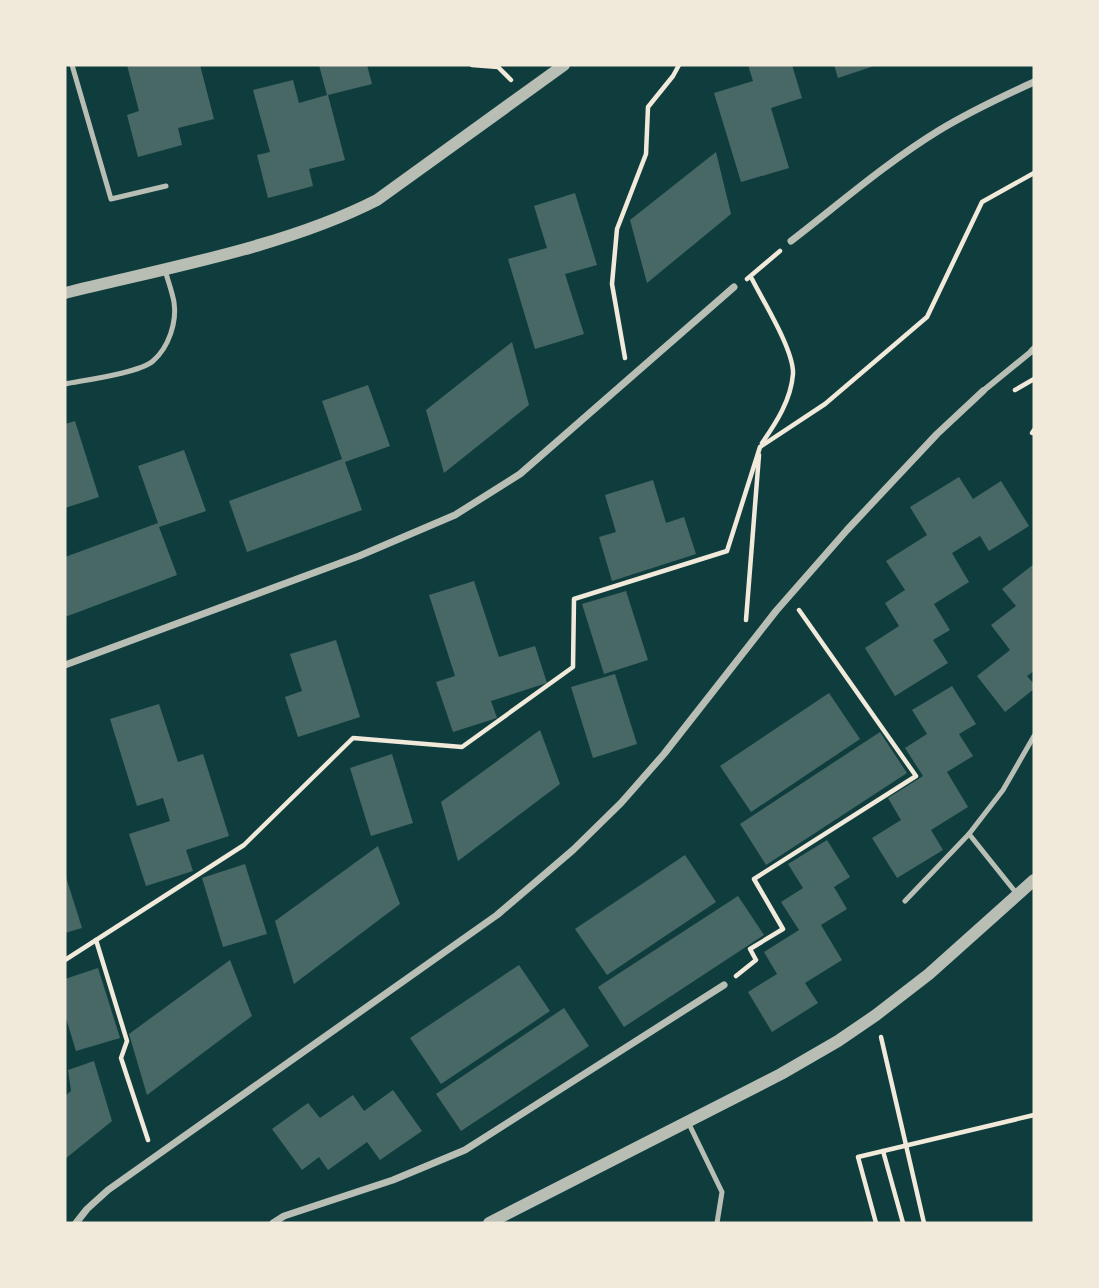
<svg xmlns="http://www.w3.org/2000/svg" width="1099" height="1288" viewBox="0 0 1099 1288" font-family="'Source Sans 3',sans-serif">
  <style>
    .building { fill: #486865 }
    .lines { fill: none; stroke-linecap: round; stroke-linejoin: round }
    .path { stroke: #f1e9da; stroke-width: 4.5 }
    .service { stroke: #b8beb3; stroke-width: 5 }
    .pedestrian { stroke: #b8beb3; stroke-width: 6 }
    .minor { stroke: #b8beb3; stroke-width: 7 }
    .tertiary { stroke: #b8beb3; stroke-width: 12 }
  </style>
  <rect width="100%" height="100%" fill="#0f3d3e"/>
  <!-- building -->
  <g class="building">
    <path d="M127,65H200L214,119L178,128L182,145L138,157L127,115L139,111Z"/>
    <path d="M319,65H367L372,84L328,95L345,160L309,169L313,186L268,198L257,155L270,152L253,90L293,80L299,103L327,95Z"/>
    <path d="M748,65H792L802,98L771,108L789,168L741,182L714,93L753,81Z"/>
    <path d="M834,65H877L838,78Z"/>
    <path d="M716,152L731,214L647,283L630,220Z"/>
    <path d="M575,193L597,265L565,274L584,334L535,349L508,259L547,248L534,206Z"/>
    <path d="M512,342L529,405L444,473L426,410Z"/>
    <path d="M368,385L390,446L345,462L362,510L247,552L229,501L342,459L322,401Z"/>
    <path d="M75,421L99,497L65,508V424Z"/>
    <path d="M184,450L206,511L159,527L177,575L65,617V557L158,523L138,466Z"/>
    <path d="M959,477L973,499L1001,481L1029,526L989,551L980,536L952,553L969,582L934,604L950,630L933,640L948,663L895,696L865,648L899,626L885,603L905,590L886,561L927,535L910,507Z"/>
    <path d="M653,480L666,523L684,517L696,554L612,581L599,537L616,532L605,495Z"/>
    <path d="M1034,564V671L1027,676L1034,684V689L1005,712L977,676L1010,650L991,625L1016,606L1002,589Z"/>
    <path d="M474,581L499,657L535,646L547,683L491,701L497,718L453,732L436,682L455,676L429,595Z"/>
    <path d="M626,591L648,660L604,674L582,604Z"/>
    <path d="M336,640L360,717L298,737L285,697L302,691L290,654Z"/>
    <path d="M615,674L637,744L593,758L571,687Z"/>
    <path d="M952,686L976,724L959,734L973,756L947,772L968,807L931,830L943,850L897,878L872,838L901,820L888,798L923,776L905,748L927,734L912,710Z"/>
    <path d="M829,693L860,739L751,812L720,766Z"/>
    <path d="M159,704L178,762L203,754L229,836L186,850L193,871L146,886L129,834L170,821L163,798L137,806L110,719Z"/>
    <path d="M540,730L560,784L458,861L441,802Z"/>
    <path d="M880,732L907,773L766,865L740,824Z"/>
    <path d="M392,754L413,823L371,836L350,768Z"/>
    <path d="M827,840L850,877L834,887L847,909L821,925L842,960L805,983L818,1003L772,1032L748,992L777,974L764,952L799,930L781,902L803,888L788,864Z"/>
    <path d="M378,846L400,904L294,984L275,921Z"/>
    <path d="M685,855L716,902L607,975L575,929Z"/>
    <path d="M245,864L267,934L223,947L202,878Z"/>
    <path d="M65,874L82,928L65,933Z"/>
    <path d="M738,896L764,935L624,1027L598,987Z"/>
    <path d="M230,960L252,1016L147,1095L129,1034Z"/>
    <path d="M519,965L550,1011L441,1084L410,1038Z"/>
    <path d="M98,968L120,1038L76,1051L65,1015V979Z"/>
    <path d="M564,1008L589,1046L461,1131L436,1094Z"/>
    <path d="M94,1061L112,1121L65,1159V1096L71,1091L68,1070Z"/>
    <path d="M393,1090L422,1131L380,1160L367,1142L328,1170L319,1157L302,1170L272,1129L308,1103L320,1118L353,1095L364,1111Z"/>
  </g>
  <g class="lines">
    <!-- path -->
    <g class="path">
      <path d="M472,65L498,67L511,80"/>
      <path d="M747,279L780,251"/>
      <path d="M752,279C763,301 794,350 793,374C791,400 776,423 762,443"/>
      <path d="M625,358L612,284L617,229L646,154L648,107L673,76L679,65"/>
      <path d="M1015,390L1034,379"/>
      <path d="M1034,430L1032,433L1034,432"/>
      <path d="M746,620L759,455"/>
      <path d="M96,940L127,1041L121,1058L148,1140"/>
      <path d="M65,960L244,845L353,738L462,747L573,667L574,599L727,551L760,447L825,404L927,317L982,202L1034,173"/>
      <path d="M736,976L756,960L750,949L783,929L754,879L916,776L799,610"/>
      <path d="M881,1037L924,1223"/>
      <path d="M883,1151L903,1223"/>
      <path d="M876,1223L858,1157L1034,1115"/>
    </g>
    <!-- service -->
    <g class="service">
      <path d="M72,65L111,199L166,186"/>
      <path d="M65,384C85,380 139,373 153,361C169,347 177,322 174,302C172,291 168,281 165,270"/>
      <path d="M969,834L1017,894"/>
      <path d="M905,901L969,834L1003,790L1034,736"/>
      <path d="M688,1122L722,1192L717,1223"/>
    </g>
    <!-- pedestrian -->
    <path class="pedestrian" d="M983,391L1032,351"/>
    <!-- minor -->
    <g class="minor">
      <path d="M791,241C839,204 886,163 938,131C969,112 1001,97 1034,82"/>
      <path d="M1032,351L1034,349"/>
      <path d="M65,665L359,556L455,515L520,474L734,287"/>
      <path d="M76,1223L87,1209L108,1190L497,915L573,850L621,803L664,754L776,611L847,530L937,434L983,391"/>
      <path d="M273,1223L284,1216L393,1180L465,1150L724,985"/>
    </g>
    <!-- tertiary -->
    <g class="tertiary">
      <path d="M65,293C165,268 285,247 377,200L564,65"/>
      <path d="M489,1223L781,1074L838,1041L876,1015L929,974L1034,880"/>
    </g>
  </g>
  <!-- border -->
  <rect width="1099" height="1288" fill="none" stroke="#f1e9da" stroke-width="133"/>
</svg>
